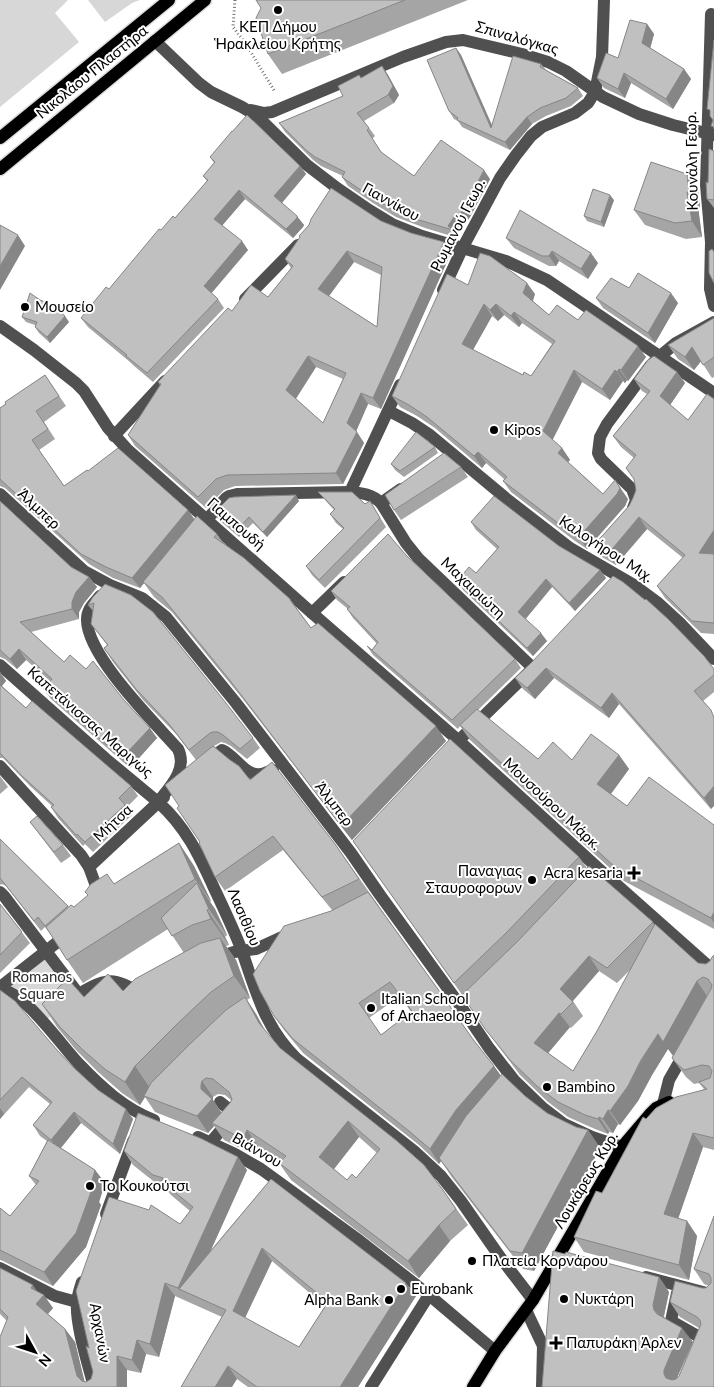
<svg xmlns="http://www.w3.org/2000/svg" width="714" height="1387" viewBox="0 0 714 1387" font-family="Lato,sans-serif">
  <style>
    .green { fill: #d7d7d7 }
    .lines { fill: none; stroke-linecap: round; stroke-linejoin: round }
    .major-casing { stroke: #dbdbdb; stroke-width: 15 }
    .path { stroke: #727272; stroke-width: 3; stroke-dasharray: 1 2.5; stroke-linecap: butt }
    .minor { stroke: #505050; stroke-width: 12 }
    .major { stroke: #000; stroke-width: 12 }
    .wall { fill: #a5a5a5; fill-rule: evenodd }
    .shaded-wall { fill: #868686 }
    .building { fill: #c0c0c0; stroke: #868686; fill-rule: evenodd }
    .poi-dot { fill: #000; stroke: #fff; stroke-width: 2 }
    .labels { text-anchor: middle; stroke-width: 4; stroke-linejoin: round; paint-order: stroke }
    .poi-label { font-size: 15px; fill: #000; stroke: #fff; text-anchor: start }
    .street-label { font-size: 15px; fill: #000; stroke: #fff }
    .park-label { font-size: 15px; fill: #2e2e2e; stroke: #fff }
  </style>
  <rect width="100%" height="100%" fill="#fff"/>
  <!-- green -->
  <g class="green">
    <path d="M0,0H68L55,13L79,42L0,107Z"/>
    <path d="M88,0H140L132,3L105,22Z"/>
    <path d="M45,955L75,993L56,1010L46,1021L5,987Z"/>
  </g>
  <g class="lines">
    <!-- major casing -->
    <g class="major-casing">
      <g id="major">
        <path d="M0,138L169,0"/>
        <path d="M0,169L205,0"/>
        <path d="M473,1387L495,1351L533,1300L622,1147L651,1113L656,1108L669,1102"/>
      </g>
    </g>
    <!-- path -->
    <path class="path" d="M235,0L233,27L246,44L275,92"/>
    <!-- minor -->
    <g class="minor">
      <path d="M711,14L706,185L711,242L710,289L714,306"/>
      <path d="M155,41L199,83L211,92L242,107L257,116L307,165L337,188L369,210L392,224L422,236L506,261L547,280L714,393"/>
      <path d="M251,110L264,113L272,112L403,57L446,42L463,40L522,54L548,62L566,71L603,97L639,114L673,125L714,135"/>
      <path d="M443,290L463,247L500,178L516,155L531,136L542,127L575,113L588,103L595,92L602,57L604,0"/>
      <path d="M245,299L298,245"/>
      <path d="M0,326L34,350L76,383L84,391L108,428L128,450L312,613L458,740L599,869L714,971"/>
      <path d="M389,411L412,423L430,435L508,500L570,548L634,585L657,602L681,624L714,659"/>
      <path d="M114,436L165,381"/>
      <path d="M350,492L400,385"/>
      <path d="M0,494L84,571L110,585L142,598L166,617L236,703L351,853L380,895L462,1008L489,1048L514,1080L543,1108L564,1124L592,1137L622,1147"/>
      <path d="M381,503L406,543L418,558L533,668"/>
      <path d="M633,508L636,500L632,489L601,459L598,453L600,437L607,424L650,366L659,357L676,343L714,322"/>
      <path d="M202,525L226,498L229,496L237,494L350,492C362,493 372,494 381,503L401,489"/>
      <path d="M100,596C94,603 87,609 87,619C86,655 154,722 178,749C188,769 170,787 158,802C186,827 199,855 214,888C224,909 234,930 242,951C256,992 265,1028 297,1059L414,1151L441,1176L461,1201L500,1257L533,1300"/>
      <path d="M312,613L344,582"/>
      <path d="M0,665L106,759L158,802"/>
      <path d="M453,746L530,671"/>
      <path d="M206,762L222,750C236,756 245,777 261,774C265,773 269,771 273,770"/>
      <path d="M0,766L81,855L89,867L100,897"/>
      <path d="M89,867L164,797"/>
      <path d="M0,892L4,896L77,992"/>
      <path d="M215,958L234,952L256,949L291,933"/>
      <path d="M0,987L69,933"/>
      <path d="M0,990C23,989 63,1048 80,1065C101,1087 125,1109 154,1120"/>
      <path d="M69,1002C79,993 102,978 116,982C126,984 134,990 142,994"/>
      <path d="M663,1104L669,1080L685,1052"/>
      <path d="M198,1137L235,1154L261,1169L356,1238L429,1295L495,1351"/>
      <path d="M210,1143L235,1114L220,1102"/>
      <path d="M106,1214L133,1141"/>
      <path d="M0,1268L55,1296L77,1302"/>
      <path d="M646,1277L714,1295"/>
      <path d="M82,1282C80,1288 78,1295 77,1301C75,1324 88,1364 94,1387"/>
      <path d="M677,1293L671,1321L703,1339L700,1346"/>
      <path d="M526,1310L543,1346L542,1387"/>
      <path d="M371,1387L429,1295"/>
    </g>
    <!-- major -->
    <use href="#major" class="major"/>
  </g>
  <!-- wall -->
  <g class="wall">
    <path d="M256,0H468L282,74L268,54L261,8Z"/>
    <path d="M647,24L654,34L650,48L684,69L691,79L673,109L631,83L625,98L604,88L597,78L618,58Z"/>
    <path d="M456,48L461,55L492,125L541,64L546,70L578,88L583,96L571,106L546,116L532,124L510,150L462,127L458,121L454,119L449,111Z"/>
    <path d="M382,66L388,75L399,95L394,103L364,121L375,136L372,139L382,153L414,176L490,179L470,217L465,224L462,222L455,233L458,238L425,228L396,217L373,203L348,186L342,177L343,176L321,166L312,159L285,132L279,123L343,96L361,78Z"/>
    <path d="M714,151V208L707,199L708,183Z"/>
    <path d="M210,157L300,166L306,174L282,203L304,225L303,227L293,238L245,199L222,225L248,250L211,293L218,299L224,308L153,382L133,365L130,362L88,327L81,318L109,289L161,230L175,218L207,181L203,176L214,163Z"/>
    <path d="M687,174L698,190L700,208L698,207L702,237L686,239L645,225L634,210Z"/>
    <path d="M614,200L604,227L587,221L584,216Z"/>
    <path d="M381,221L411,233L444,242L451,253L381,409L368,404L356,431L364,443L343,484L235,486L224,490L206,508L135,446L128,435L160,385L158,382L232,311L268,297L291,268L285,259L300,238L299,236ZM354,262L381,275L377,327L329,296ZM316,367L343,379L323,423L296,399Z"/>
    <path d="M506,238L598,263L588,279L559,261L556,266H549L514,248Z"/>
    <path d="M468,285L535,294L533,301L549,315L578,320L646,357L628,381L627,380L625,383L623,381L610,400L582,382L552,440L562,448L570,460L568,462L603,494L628,499L625,506L587,549L575,541L511,492L503,481L504,479L486,463L482,468L435,428L417,416L400,407L392,396ZM504,315L519,327L522,323L552,344L531,376L523,375L473,350L492,316L498,321Z"/>
    <path d="M629,288L678,303L655,343L603,308L596,298Z"/>
    <path d="M22,317L69,322L50,343L39,333L35,327V325L26,322Z"/>
    <path d="M714,318V377L712,378L701,361L694,370L678,359L668,345Z"/>
    <path d="M677,372L685,383L670,405L688,420L714,399V634L701,633L665,598L657,586L683,558L647,529L616,565L602,557L594,545L629,506L633,498L636,490L634,458L621,447L613,436L647,394L642,391L634,379Z"/>
    <path d="M45,375L66,406L44,422L55,439L39,450L64,486L88,471L188,510L194,519L217,534L224,544L290,599L311,628L446,741L352,840L242,698L172,612L154,597L144,583L140,588L113,578L89,564L5,488L0,486V408Z"/>
    <path d="M435,447L438,453L404,477L395,470L391,464Z"/>
    <path d="M461,467L468,477L401,520L394,510Z"/>
    <path d="M318,492L365,504L370,501L386,527L325,588L312,575L306,566L343,529L336,523L330,514L334,510L325,500Z"/>
    <path d="M0,501L71,567L89,577L97,587L84,603L79,612V619L31,632L64,662L86,669L124,700L157,738L130,768L51,699L43,689L50,681L26,660L17,669L5,659L0,657Z"/>
    <path d="M299,501L267,537L253,523L239,537L218,519L214,513Z"/>
    <path d="M471,522L559,546L600,570L606,578L575,611L552,587L525,619L547,641L533,656L463,590L457,581L476,573L497,549L476,530Z"/>
    <path d="M406,555L515,659L521,668L478,710L538,759L572,760L619,755L629,769L611,794L627,806L714,825V929L624,881L470,740L460,726L458,729L373,655L367,646L372,650L377,644L353,618L347,609H348L337,600L331,591Z"/>
    <path d="M93,597L253,738L260,748L247,759L231,746L225,743L221,742L214,746L250,780L335,844L475,1042L501,1076L525,1096L547,1113L576,1127L588,1130L600,1148L534,1271L523,1269L451,1176L441,1161L439,1164L419,1145L303,1053L284,1030L274,1016L332,910L283,850L225,891L215,877L200,842L179,806L196,760L177,735L143,700L113,662L104,648L107,645L91,624L93,611L88,605ZM400,996L411,1012L381,1035L369,1018Z"/>
    <path d="M531,663L714,669V692L703,701L711,809L619,704L609,718L554,678L535,699L523,689L515,678Z"/>
    <path d="M0,672L6,681L2,686L26,708L131,786L138,796L127,807L132,815L93,852L85,844L83,846L58,818L51,807L52,806L30,786L3,758H0Z"/>
    <path d="M0,776L8,787L0,794Z"/>
    <path d="M30,822L63,845L71,856L61,863Z"/>
    <path d="M0,839L69,907H74L114,884L179,843L194,866L211,901L210,902L215,909L227,935L225,937L229,945L226,946L236,960L250,998L247,1000L256,1014L266,1032L280,1048L443,1190L468,1225L450,1241L419,1278L291,1180L279,1163L281,1161L258,1146L254,1155L224,1140L214,1126L208,1133L155,1112L145,1097L140,1105L122,1093L98,1072L76,1050L57,1027L42,1004L123,991L184,953L168,929L83,983L67,960L51,935L45,927L41,931L6,886L2,884L0,885ZM218,1094L225,1095L231,1100L230,1103L222,1113L213,1100V1097ZM359,1137L377,1153L356,1178L347,1180L334,1169Z"/>
    <path d="M353,841L579,857L587,868L653,922L654,924L698,963L706,964L710,961L714,955V1150L703,1147L678,1218L687,1221L697,1236L689,1280L584,1252L574,1237L602,1193L646,1119L704,1089L699,1083L694,1084L686,1077L672,1058L707,995L668,1049L652,1075L638,1101L620,1125L618,1124L613,1133L609,1132L608,1134L595,1129L568,1117L548,1102L520,1075L496,1043L463,996ZM631,969L597,1031L573,1071L548,1053L570,1027L571,1028L583,1016L573,1001L599,971L617,983Z"/>
    <path d="M0,904L30,943L0,973Z"/>
    <path d="M0,990L74,1068L98,1090L133,1119L120,1154L81,1123L61,1148L95,1170L105,1183L99,1202L101,1205L86,1247L53,1286L3,1261L0,1260V1208L10,1216L36,1185L29,1176L47,1141L40,1136L33,1125L50,1104L29,1087L0,1119Z"/>
    <path d="M124,1151L247,1170L211,1250L271,1179L416,1296L358,1387H248L237,1379L181,1387L222,1317L175,1296L159,1357L146,1354L141,1373L127,1370V1387H0L7,1321L0,1314V1268L37,1292L53,1308L48,1314L65,1329L75,1342L84,1381L86,1382L91,1379L93,1372L89,1348L190,1211L171,1195L167,1190L162,1188L133,1165ZM272,1261L325,1306L299,1347L245,1318Z"/>
    <path d="M714,1216V1387H542L659,1277L669,1292L664,1317L693,1342L677,1378L679,1376L699,1328L680,1317L670,1302L702,1288H706L709,1286L704,1284L694,1269Z"/>
  </g>
  <!-- shaded-wall -->
  <g class="shaded-wall">
    <path d="M647,24L654,34L649,53L642,43Z"/>
    <path d="M456,48L461,55L496,135L491,128Z"/>
    <path d="M382,66L388,75L399,95L394,103L388,95Z"/>
    <path d="M684,69L691,79L673,109L666,99Z"/>
    <path d="M624,73L631,83L625,98L618,89Z"/>
    <path d="M527,117L532,124L510,150L505,142Z"/>
    <path d="M300,166L306,174L280,205L274,196Z"/>
    <path d="M484,170L490,179L470,217L465,224L459,215Z"/>
    <path d="M687,174L698,190L700,208L689,192Z"/>
    <path d="M239,190L245,199L221,227L214,219Z"/>
    <path d="M687,192L698,207L702,237L692,221Z"/>
    <path d="M610,195L614,200L604,227L601,222Z"/>
    <path d="M456,214L462,222L455,233L453,230L448,226Z"/>
    <path d="M297,216L304,225L303,227L293,238L286,229Z"/>
    <path d="M18,235L25,246L0,290V266Z"/>
    <path d="M242,241L248,250L210,295L204,286Z"/>
    <path d="M444,242L451,253L381,409L373,398Z"/>
    <path d="M347,251L354,262L326,300L318,289Z"/>
    <path d="M552,251L559,261L556,266L549,256Z"/>
    <path d="M591,253L598,263L588,279L581,269Z"/>
    <path d="M527,283L535,294L531,305L523,293Z"/>
    <path d="M671,293L678,303L655,343L648,333Z"/>
    <path d="M484,304L492,316L470,355L462,344Z"/>
    <path d="M496,304L504,315L498,321L490,310Z"/>
    <path d="M514,312L522,323L519,327L511,316Z"/>
    <path d="M65,316L69,322L50,343L47,337Z"/>
    <path d="M638,346L646,357L628,381L621,370Z"/>
    <path d="M692,347L702,360L694,370L685,357Z"/>
    <path d="M308,356L316,367L294,401L286,390Z"/>
    <path d="M619,369L627,380L625,383L617,372Z"/>
    <path d="M574,370L582,382L551,443L543,431Z"/>
    <path d="M615,370L623,381L610,400L602,389Z"/>
    <path d="M677,372L685,383L668,408L660,396Z"/>
    <path d="M361,393L368,404L355,434L347,423Z"/>
    <path d="M357,432L364,443L343,484L336,473Z"/>
    <path d="M562,448L570,460L566,464L558,453Z"/>
    <path d="M478,452L486,463L482,468L474,456Z"/>
    <path d="M615,480L628,499L625,506L587,549L579,537Z"/>
    <path d="M296,495L299,501L267,537L263,532Z"/>
    <path d="M188,510L195,520L140,588L132,578Z"/>
    <path d="M639,517L647,529L616,565L608,554Z"/>
    <path d="M714,530V554L699,553Z"/>
    <path d="M600,570L606,578L575,611L569,603Z"/>
    <path d="M89,577L97,587L84,603L79,612V619L72,609V602L76,592Z"/>
    <path d="M546,579L552,587L524,621L518,612Z"/>
    <path d="M541,633L547,641L533,656L527,648Z"/>
    <path d="M19,649L26,660L17,669L10,659Z"/>
    <path d="M546,668L554,678L535,699L527,688Z"/>
    <path d="M0,672L6,681L0,688Z"/>
    <path d="M612,693L619,704L609,718L601,708Z"/>
    <path d="M436,726L446,741L352,840L341,826Z"/>
    <path d="M150,728L157,738L130,768L122,758Z"/>
    <path d="M619,755L629,769L607,799L597,784Z"/>
    <path d="M714,786V806L711,809L704,798Z"/>
    <path d="M179,843L194,866L211,901L195,879Z"/>
    <path d="M197,883L215,909L227,935L209,909Z"/>
    <path d="M207,910L225,937L229,945L211,919Z"/>
    <path d="M714,912V923L711,918Z"/>
    <path d="M220,938L236,960L250,998L234,976Z"/>
    <path d="M589,956L599,971L570,1004L560,989Z"/>
    <path d="M697,981L707,996L673,1056L668,1049L652,1075L638,1101L620,1125L610,1111L658,1034Z"/>
    <path d="M245,997L256,1014L270,1040L259,1023Z"/>
    <path d="M559,1013L570,1027L544,1058L534,1043Z"/>
    <path d="M135,1066L150,1088L144,1096L145,1097L140,1105L125,1082Z"/>
    <path d="M494,1066L504,1080L466,1124L439,1164L430,1149L456,1110Z"/>
    <path d="M202,1081L213,1097V1100L223,1115L212,1123L214,1126L208,1133L197,1116L201,1089V1085Z"/>
    <path d="M0,1108L4,1114L0,1119Z"/>
    <path d="M126,1109L133,1119L120,1154L113,1144Z"/>
    <path d="M608,1110L618,1124L613,1133L603,1119Z"/>
    <path d="M74,1112L81,1123L59,1150L51,1140Z"/>
    <path d="M599,1117L609,1132L608,1134L598,1119Z"/>
    <path d="M348,1121L359,1137L330,1174L319,1157Z"/>
    <path d="M247,1130L258,1146L254,1155L243,1139Z"/>
    <path d="M588,1130L600,1148L534,1271L522,1253Z"/>
    <path d="M693,1133L703,1147L675,1228L664,1214Z"/>
    <path d="M238,1157L247,1170L191,1294L179,1289L188,1302L178,1288Z"/>
    <path d="M95,1170L105,1183L99,1202L101,1205L86,1247L53,1286L44,1272L89,1191Z"/>
    <path d="M687,1221L697,1236L689,1280L679,1265Z"/>
    <path d="M439,1225L450,1241L419,1278L408,1261Z"/>
    <path d="M262,1248L272,1261L242,1324L233,1311Z"/>
    <path d="M659,1277L669,1292L663,1319L654,1310L653,1305Z"/>
    <path d="M165,1283L175,1296L159,1357L150,1344Z"/>
    <path d="M406,1283L416,1296L358,1387H340Z"/>
    <path d="M33,1285L41,1297L44,1295L53,1308L45,1317L36,1304L31,1288Z"/>
    <path d="M682,1328L693,1342L674,1384L666,1378L664,1374V1370Z"/>
    <path d="M65,1329L75,1342L86,1387L77,1376Z"/>
    <path d="M137,1340L146,1354L141,1373L132,1360Z"/>
    <path d="M117,1356L127,1370V1387H117Z"/>
    <path d="M228,1366L237,1379L232,1387H215Z"/>
  </g>
  <!-- building -->
  <g class="building">
    <path d="M256,0H405L268,54L256,18L261,8Z"/>
    <path d="M630,20L647,24L642,43L684,69L666,99L624,73L618,89L597,78L606,53L618,58Z"/>
    <path d="M714,40V127L711,126L713,120L710,116V110L707,109Z"/>
    <path d="M456,48L491,128L513,56L541,64L540,67L578,88L566,98L540,108L527,117L505,142L457,120L458,118L449,111L427,60Z"/>
    <path d="M382,66L393,86L388,95L357,113L369,128L367,130L381,152L414,176L441,140L484,170L464,209L459,215L456,214L448,226L453,230L419,220L390,208L368,195L342,177L345,172L315,157L306,150L279,123L343,96L338,86L359,75L361,78Z"/>
    <path d="M247,115L300,166L274,196L297,216V218L286,229L239,190L214,219L242,241L204,286L218,299L147,373L126,356L127,355L81,318L106,287L109,289L159,229L161,230L173,216L175,218L208,180L203,176L215,162L210,157L232,131V132Z"/>
    <path d="M709,149L714,151V200L707,199L706,182L708,183Z"/>
    <path d="M651,162L687,174L689,192H687L692,221L675,223L634,210Z"/>
    <path d="M331,188L381,221L411,233L444,242L373,398L361,393L347,423L357,432L336,473L227,475L216,479L198,497L128,435L161,384L158,382L228,308L232,311L251,285L268,297L293,266L285,259L300,237L299,236L309,225L311,219ZM347,251L382,267L377,327L318,289ZM308,356L346,373L323,423L286,390Z"/>
    <path d="M593,189L610,195L601,222L584,216Z"/>
    <path d="M520,210L591,253L581,269L552,251L549,256H542L506,238Z"/>
    <path d="M0,225L18,235L0,266Z"/>
    <path d="M712,249L714,252V283L709,273V251Z"/>
    <path d="M480,253L490,256L527,283L523,293L549,315L557,305L578,320L586,310L638,346L621,370L619,369L617,372L615,370L602,389L574,370L543,431L562,448L558,453L603,494L615,480L620,488L617,494L579,537L567,530L503,481L507,477L478,452L474,456L427,417L409,405L392,396L447,274L468,285ZM484,304L490,310L496,304L511,316L514,312L555,341L531,376L524,372L523,375L462,344Z"/>
    <path d="M638,273L671,293L648,333L596,298L611,278L629,288Z"/>
    <path d="M30,293L40,300L50,304L65,316L47,337L35,327L37,322L22,317Z"/>
    <path d="M714,318V357L703,365L692,347L685,357L668,345Z"/>
    <path d="M654,356L677,372L660,396L688,420L707,394L714,399V530L699,553L714,554V623L692,621L657,586L685,555L639,517L608,554L594,545L629,506L633,498L636,490L634,479L626,468L636,455L613,436L650,391L634,379L648,360Z"/>
    <path d="M45,375L59,396L36,411L48,429L32,440L64,486L87,470L88,471L118,448L188,510L132,578L106,567L81,554L0,479V408L6,404L5,402Z"/>
    <path d="M416,432L435,447L400,471L391,464Z"/>
    <path d="M444,453L461,467L394,510L385,495Z"/>
    <path d="M318,492H352L365,504L370,501L380,518L319,580L306,566L344,528L330,514L335,509Z"/>
    <path d="M296,495L263,532L249,517L235,532L214,513L229,498L234,497Z"/>
    <path d="M494,496L559,546L600,570L569,603L546,579L518,612L541,633L527,648L457,581L469,567L476,573L499,547L471,522Z"/>
    <path d="M0,501L71,567L89,577L76,592L72,602V609L20,622L64,662L70,655L86,669L93,661L124,700L150,728L122,758L43,689L52,679L19,649L10,659L0,650Z"/>
    <path d="M197,516L217,534L214,537L244,558L290,599V600L311,628L318,623L436,726L341,826L232,683L162,597L143,582Z"/>
    <path d="M388,534L406,555L515,659L452,720L367,646L372,650L378,642L347,609L350,607L331,591Z"/>
    <path d="M613,576L623,582L645,600L646,599L668,619L704,656L714,669V675L694,691L711,710L714,718V786L704,798L612,693L601,708L546,668L527,688L515,678L531,663Z"/>
    <path d="M105,584L131,595L153,612L222,698L253,738L240,749L223,735L218,732H213L210,733L189,750L169,724L136,689L106,651L104,648L108,645L91,624L94,603L88,605L93,597Z"/>
    <path d="M0,685L26,708L32,701L131,786L119,798L125,805L85,842L77,834L76,835L51,807L54,805L22,776L0,753Z"/>
    <path d="M477,709L538,759L553,742L572,760L591,734L619,755L597,784L627,806L649,777L714,825V912L711,918L614,866L460,725Z"/>
    <path d="M450,739L579,857L506,933L454,983L353,841Z"/>
    <path d="M213,746L230,760L239,766L250,780L272,762L335,844L359,879L322,897L273,836L215,877L199,843L200,842L177,808L179,806L165,785Z"/>
    <path d="M37,816L63,845L54,852L30,822Z"/>
    <path d="M0,839L68,906L45,926L38,917L34,921L0,878Z"/>
    <path d="M179,843L195,879L67,960L46,927L71,905L74,907L88,895L85,892L91,884L107,874L114,884Z"/>
    <path d="M589,866L653,922L607,968L589,956L560,989L573,1002L561,1014L559,1013L534,1043L573,1071L597,1031L655,924L698,963L706,964L710,961L712,957L714,955V1138L693,1133L664,1214L687,1221L679,1265L574,1237L596,1191L602,1193L643,1117L646,1119L656,1108L676,1097L707,1089L699,1082L710,1078L712,1071L709,1066L702,1065L684,1070L676,1063L672,1058L711,989L712,985L708,979L703,977L697,981L663,1042L658,1034L641,1060L628,1086L610,1111L608,1110L603,1119L599,1117L598,1119L585,1115L558,1102L538,1087L510,1060L485,1029L462,995L517,942Z"/>
    <path d="M197,883L209,909L207,910L211,919L192,925L172,936L161,918Z"/>
    <path d="M368,892L445,999L472,1038L494,1066L456,1110L430,1149L409,1131L293,1039L274,1016L260,991L253,974L284,926L331,911ZM390,982L412,1011L381,1035L359,1003Z"/>
    <path d="M0,904L22,932L0,955Z"/>
    <path d="M220,938L234,976L211,992L175,1026L135,1066L125,1082L106,1070L83,1050L60,1027L42,1004L59,987L68,979L84,997L108,974L123,991L135,979L201,943Z"/>
    <path d="M0,990L15,1001L57,1050L74,1068L98,1090L126,1109L113,1144L74,1112L51,1140L33,1125L52,1102L22,1077L0,1100Z"/>
    <path d="M245,997L259,1023L280,1048L397,1141L424,1165L443,1190L456,1209L439,1225L408,1261L279,1163L286,1156L247,1130L243,1139L212,1123L230,1103L232,1099L229,1092L213,1079L206,1078L202,1081L201,1085V1089L212,1099L197,1116L144,1096L151,1083L190,1044L226,1010ZM348,1121L380,1149L356,1178L352,1174L347,1180L319,1157Z"/>
    <path d="M502,1074L525,1096L547,1113L576,1127L588,1130L522,1253L510,1251L439,1158L466,1116Z"/>
    <path d="M138,1113L200,1138L238,1157L178,1288L165,1283L150,1344L137,1340L132,1360L117,1356V1387H0V1337L8,1317L0,1309V1268L33,1285L31,1288L44,1295L36,1304L65,1329L77,1376L82,1381L86,1382L91,1379L93,1372L86,1346L89,1348L76,1291L109,1197L149,1210L151,1205L180,1224L193,1207L161,1181L163,1178L153,1175L124,1151Z"/>
    <path d="M48,1140L95,1170L89,1191L91,1192L76,1233L44,1272L0,1250V1208L10,1216L39,1181L29,1176Z"/>
    <path d="M271,1179L406,1283L340,1387H257L228,1366L215,1387H181L226,1310L179,1289ZM262,1248L328,1302L299,1347L233,1311Z"/>
    <path d="M714,1216V1387H542L553,1251L565,1254L566,1252L659,1277L653,1305L654,1310L657,1314L682,1328L664,1370V1374L666,1378L672,1380L676,1379L679,1376L701,1324L700,1320L697,1317L670,1302L675,1281L702,1288H706L711,1283V1278L709,1274L694,1269Z"/>
  </g>
  <!-- markers -->
  <g class="poi-dot">
    <circle cx="278" cy="10" r="5"/>
    <circle cx="25" cy="307" r="5"/>
    <circle cx="494" cy="430" r="5"/>
    <path d="M631.5 865.5h5v5h5v5h-5v5h-5v-5h-5v-5h5z"/>
    <circle cx="532" cy="880" r="5"/>
    <circle cx="371" cy="1008" r="5"/>
    <circle cx="547" cy="1087" r="5"/>
    <circle cx="90" cy="1186" r="5"/>
    <circle cx="472" cy="1261" r="5"/>
    <circle cx="401" cy="1289" r="5"/>
    <circle cx="564" cy="1299" r="5"/>
    <circle cx="389" cy="1300" r="5"/>
    <path d="M553.5 1335.5h5v5h5v5h-5v5h-5v-5h-5v-5h5z"/>
  </g>
  <g class="labels">
    <!-- poi labels -->
    <g class="poi-label">
      <text x="278" y="32" text-anchor="middle">ΚΕΠ Δήμου<tspan x="278" dy="17">Ἡρακλείου Κρήτης</tspan></text>
      <text x="35" y="312">Μουσείο</text>
      <text x="504" y="435">Kipos</text>
      <text x="522" y="876" text-anchor="end">Παναγιας<tspan x="522" dy="17">Σταυροφορων</tspan></text>
      <text x="623" y="878" text-anchor="end">Acra kesaria</text>
      <text x="381" y="1004">Italian School<tspan x="381" dy="17">of Archaeology</tspan></text>
      <text x="557" y="1092">Bambino</text>
      <text x="100" y="1191">Το Κουκούτσι</text>
      <text x="482" y="1266">Πλατεία Κορνάρου</text>
      <text x="411" y="1294">Eurobank</text>
      <text x="574" y="1304">Νυκτάρη</text>
      <text x="379" y="1305" text-anchor="end">Alpha Bank</text>
      <text x="566" y="1348">Παπυράκη Άρλεν</text>
    </g>
    <!-- street labels -->
    <g class="street-label">
      <text transform="translate(517 38) rotate(16)" y="5">Σπιναλόγκας</text>
      <text transform="translate(92 72) rotate(-39)" y="5">Νικολάου Πλαστήρα</text>
      <text transform="translate(692 161) rotate(-91)" y="5">Κουνάλη Γεωρ.</text>
      <text transform="translate(391 202) rotate(29)" y="5">Γιαννίκου</text>
      <text transform="translate(458 225) rotate(-63)" y="5">Ρωμανού Γεωρ.</text>
      <text transform="translate(39 509) rotate(43)" y="5">Άλμπερ</text>
      <text transform="translate(236 524) rotate(41)" y="5">Γιαμπουδή</text>
      <text transform="translate(606 549) rotate(33)" y="5">Καλογήρου Μιχ.</text>
      <text transform="translate(473 588) rotate(43)" y="5">Μαχαιριώτη</text>
      <text transform="translate(90 722) rotate(41)" y="5">Καπετάνισσας Μαριγώς</text>
      <text transform="translate(334 804) rotate(52)" y="5">Άλμπερ</text>
      <text transform="translate(552 804) rotate(43)" y="5">Μουσούρου Μάρκ.</text>
      <text transform="translate(113 823) rotate(-43)" y="5">Μήτσα</text>
      <text transform="translate(244 917) rotate(67)" y="5">Λασιθίου</text>
      <text transform="translate(257 1150) rotate(30)" y="5">Βιάννου</text>
      <text transform="translate(586 1180) rotate(-59)" y="5">Λουκάρεως Κυρ.</text>
      <text transform="translate(100 1333) rotate(80)" y="5">Αρχανών</text>
    </g>
    <!-- park labels -->
    <g class="park-label">
      <text x="42" y="982">Romanos<tspan x="42" dy="17">Square</tspan></text>
    </g>
  </g>
  <!-- north arrow -->
  <g transform="translate(35 1352) rotate(130)" stroke="#ffffff" stroke-width="4" paint-order="stroke">
  <path d="M0-4L9 19L0 12L-9 19Z" fill="#000000"/>
  <text y="-8" font-size="14" font-weight="bold" text-anchor="middle" fill="#000000">N</text>
  </g>
</svg>
